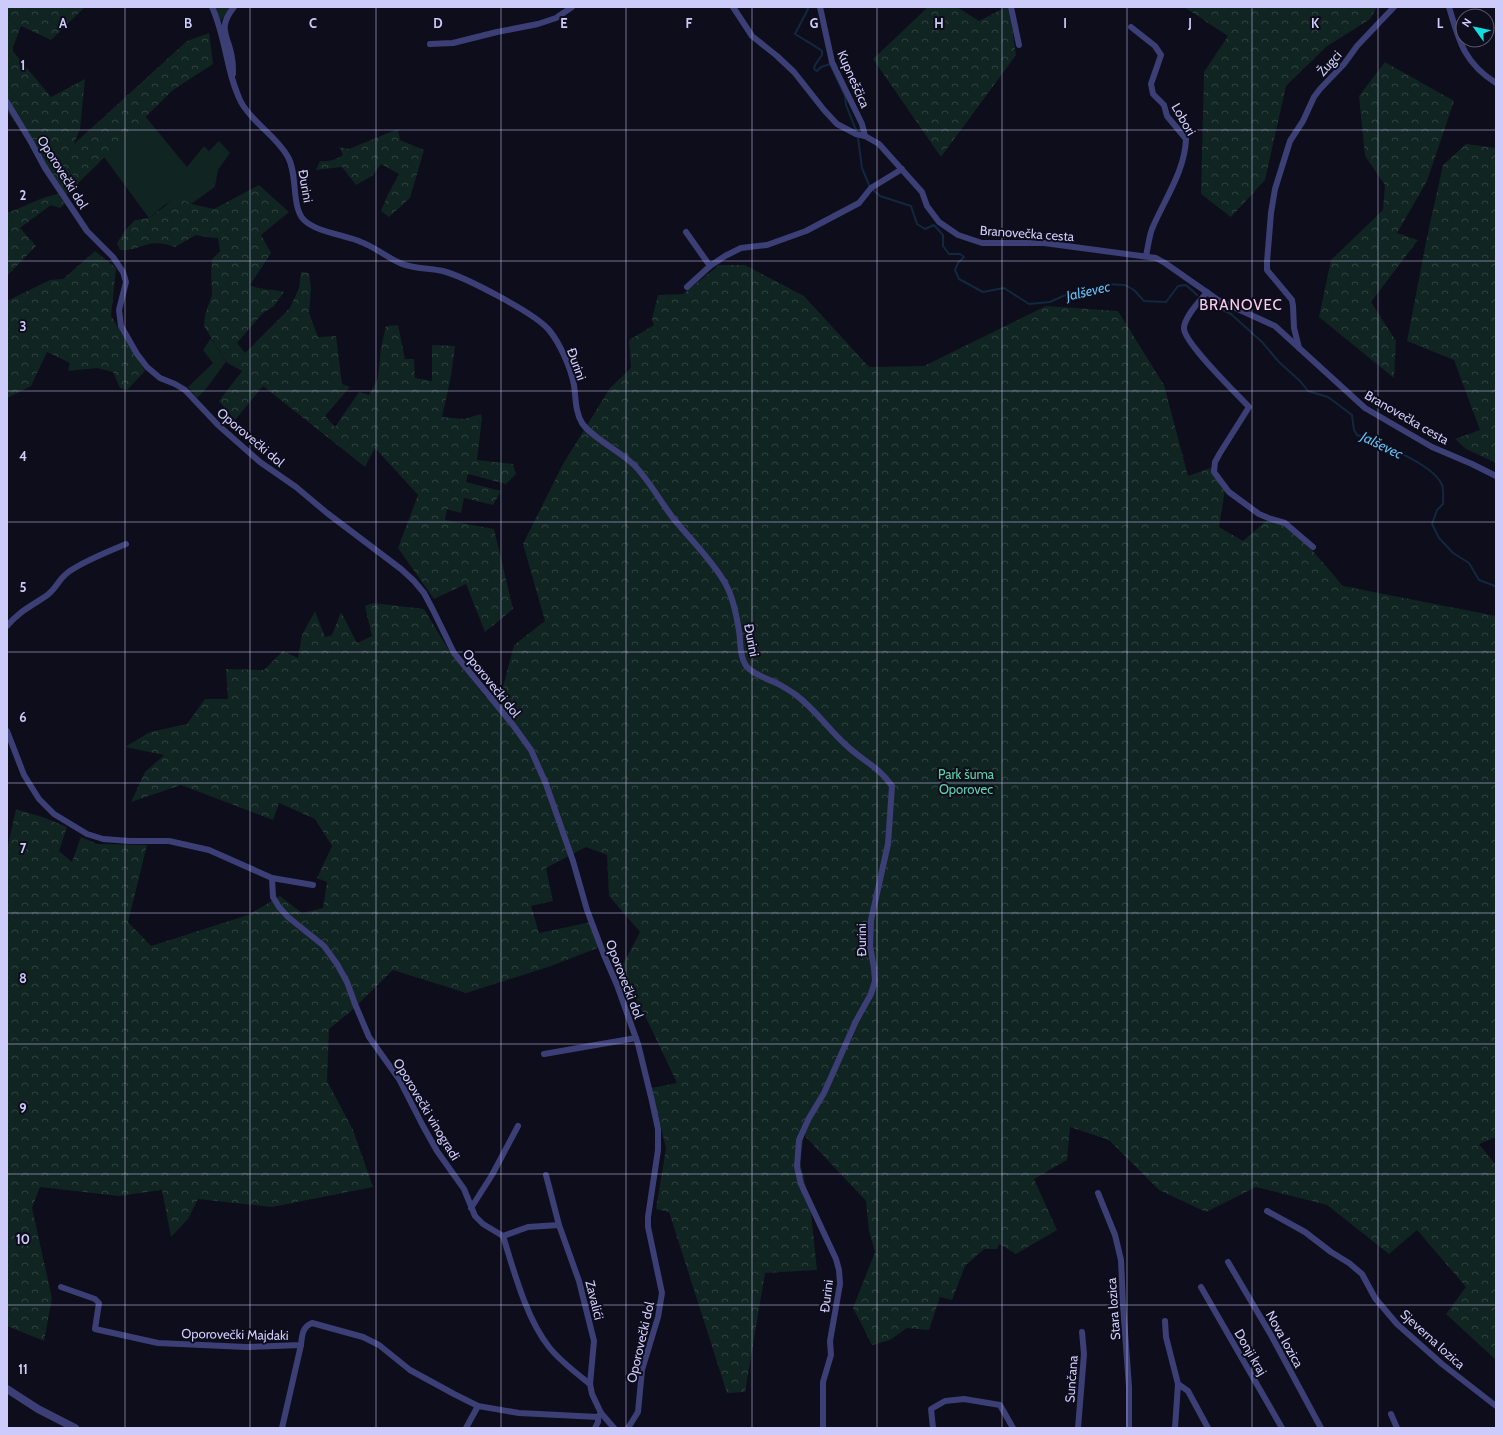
<svg xmlns="http://www.w3.org/2000/svg" width="1503" height="1435" viewBox="0 0 1503 1435" font-family="Cabin,sans-serif">
  <style>
    .green { fill: #102421 }
    .forest { fill: url(#forest-crowns) }
    .lines { fill: none; stroke-linecap: round; stroke-linejoin: round }
    .stream { stroke: #11283f; stroke-width: 2 }
    .minor { stroke: #3c3f76; stroke-width: 6 }
    .tertiary { stroke: #3c3f76; stroke-width: 8 }
    .grid { fill: none; stroke: #cccbfa; stroke-width: 1; stroke-opacity: 0.55 }
    .labels { text-anchor: middle; stroke-width: 4; stroke-linejoin: round; paint-order: stroke }
    .street-label { font-size: 13px; fill: #cccbfa; stroke: #0e0d1b }
    .park-label { font-size: 13px; fill: #5fd2aa; stroke: #0e0d1b }
    .water-label { font-size: 14px; font-style: italic; fill: #62bdf1; stroke: #0e0d1b }
    .quarter-label { font-size: 15px; letter-spacing: 1px; fill: #fbcdee; stroke: #0e0d1b }
    .grid-label { font-size: 13px; text-anchor: middle; font-weight: bold; fill: #cccbfa; stroke: #0e0d1b; stroke-width: 4; stroke-linejoin: round; paint-order: stroke }
  </style>
  <defs>
    <pattern id="forest-crowns" width="20" height="18" patternUnits="userSpaceOnUse"><rect width="20" height="18" fill="#102421"/><path d="M2 6a3 3 0 1 1 6 0M12 15a3 3 0 1 1 6 0" fill="none" stroke="#324242"/></pattern>
  </defs>
  <rect width="100%" height="100%" fill="#0e0d1b"/>
  <!-- green -->
  <g class="green">
    <path d="M145,116L187,167L204,146L209,151L219,141L230,153L218,170L215,187L191,204C172,194 164,206 149,218L104,157Z"/>
    <path d="M211,338L226,362L205,390L197,398L188,387L213,363L203,350Z"/>
  </g>
  <!-- forest -->
  <g class="forest">
    <path d="M7,7H85L51,40L21,26L12,50L51,97L85,79L80,129L74,144L187,41L209,33L213,64L173,90L66,195L7,111Z"/>
    <path d="M214,7H231L221,21Z"/>
    <path d="M928,7H957L979,21L1006,7H1009L1016,55L941,157L873,59Z"/>
    <path d="M1184,7H1377L1370,19L1326,47L1286,86L1265,180L1231,217L1201,194L1204,72L1228,36Z"/>
    <path d="M1385,62L1454,101L1427,181L1397,233L1418,240L1371,302L1396,341L1394,378L1319,317L1331,260L1383,210L1385,185L1365,156L1359,96Z"/>
    <path d="M398,129L400,140L424,150L410,198L389,217L381,211L388,194L399,174L381,164L372,176L356,185L342,167L316,170L320,161C329,162 335,160 343,155L339,147L349,149Z"/>
    <path d="M1466,144L1496,148V463L1466,449L1455,439L1480,430L1454,360L1407,341L1427,237L1443,165Z"/>
    <path d="M259,185L289,212L261,235L271,253L250,285C260,290 273,289 284,292L274,306L262,314L237,343L245,353L290,308L299,288L301,272L309,273L311,288L309,313L318,337L336,336L342,384L350,387L325,416L335,427L359,392L369,395L378,378L381,348L386,326L398,325L405,359H414L415,378L432,381V345L455,346L451,376L442,417L464,419L481,414L482,418L477,460L513,464L516,474L506,484L468,474L466,482L501,491L493,505L464,498L461,513L447,509L445,520L494,529L513,609L485,632L466,584L434,599L398,548L418,495L375,448L365,467L263,386L235,420L219,401L242,371L226,362L204,326L205,315L212,295L211,272L212,259L220,251L218,238L205,237L196,235L175,247C167,244 157,242 149,244C139,247 131,251 120,250L117,243L126,229L135,220L149,218L173,200H184L191,204L214,209Z"/>
    <path d="M58,194L65,204L60,208L51,205L20,228L36,246L7,276V213C24,207 40,197 58,194Z"/>
    <path d="M95,251L116,268L111,316L145,371L127,390L120,388L113,372L97,368L68,371L70,363L47,352L31,386L7,398V301L50,280L63,279Z"/>
    <path d="M719,265H745L804,296L869,367L924,366L1046,306L1118,311L1164,385L1188,476L1213,467L1226,484L1219,527L1243,541L1266,521L1293,528L1343,586L1496,616V1137L1479,1144L1496,1165V1360L1446,1314L1466,1287L1417,1230L1389,1254L1327,1205L1256,1187L1206,1212L1159,1190L1109,1140L1070,1127L1067,1160L1034,1179L1057,1230L1016,1254L999,1244L997,1249H984L965,1266L952,1300L940,1297L929,1330L907,1328L890,1340L872,1345L853,1308L875,1252L869,1231L866,1201L804,1135L800,1162L810,1204L817,1270L765,1273L745,1392L727,1393L669,1212L656,1209L666,1148L651,1088L677,1083L650,1026L620,970L640,932L609,896L607,855L586,847L546,868L553,901L531,906L539,933L591,922L600,947L551,966L466,993L393,970L350,1012L329,1029L327,1081L353,1130L373,1187L272,1207L198,1199L188,1219L171,1237L162,1190L119,1196L40,1187L32,1208L52,1298L44,1341L7,1326V850L16,809L45,818L67,827L59,851L72,862L81,837L97,844L147,845L128,922L151,946L248,915L280,896L302,913L323,908L327,882L317,878L332,846L315,819L279,803L273,820L181,785L131,802L145,772L164,755L125,747L150,732L187,724L205,699H228L226,669L264,670L283,651L298,658L302,635L315,611L325,637L332,635L341,612L357,643L372,636L365,606L373,603L424,609L450,652L486,698L502,691L514,645L545,621L523,544L563,464L610,388L631,368L629,340L654,325L652,319L658,295L683,294Z"/>
  </g>
  <g class="lines">
    <!-- stream -->
    <g class="stream">
      <path d="M807,7L808,9L795,34C804,40 813,44 822,51V55L815,65L814,69L817,71L821,67L830,64L845,96L846,105L856,130"/>
      <path d="M858,138L862,168L869,185"/>
      <path d="M872,189L880,196L911,206L917,224L925,229L934,225L943,235V246L949,254H960L964,257L958,263L955,270L959,279L983,292L1004,288L1029,304L1050,302L1074,291L1091,290L1106,284L1125,285L1134,290L1144,301L1166,302L1178,286L1186,285L1197,295"/>
      <path d="M1205,302L1231,314L1262,342L1279,362L1300,381L1308,391L1328,397L1352,415L1354,430L1357,435C1379,444 1433,463 1442,485C1444,490 1443,499 1443,504L1437,510L1432,524L1439,538L1453,553L1469,563L1479,580L1495,586L1496,588"/>
    </g>
    <!-- minor -->
    <g class="minor">
      <path d="M212,7C226,37 226,72 241,102C252,123 276,135 288,157C298,175 291,207 304,220C316,232 345,235 361,242C375,247 386,257 400,263C413,269 429,268 443,271C465,277 535,313 549,330C560,343 571,369 574,385C576,399 575,411 582,423C592,438 620,451 634,465C649,480 660,501 673,518C690,539 712,560 725,583C732,595 737,618 739,631C741,642 739,654 745,664C750,674 772,680 782,686C787,689 792,692 796,695C816,710 829,730 847,746C863,761 879,767 892,786L888,844L871,920L870,946L874,968L875,981L871,994L856,1021L824,1093L809,1118L799,1140L797,1167L801,1184L836,1259L839,1270L840,1284L830,1341L831,1355L823,1382V1428"/>
      <path d="M733,7L752,36L777,56L794,72L824,110L837,124L856,134L865,136L879,144L922,192L927,206L939,222L958,235L982,243H1044L1156,258L1165,263L1218,300L1275,326L1365,408L1432,447L1472,464L1496,476"/>
      <path d="M820,7L832,62L862,124L865,136"/>
      <path d="M1011,7L1019,45"/>
      <path d="M1449,7C1459,41 1464,63 1496,83"/>
      <path d="M1131,27L1155,46L1161,55L1151,84L1153,94L1164,105L1167,116L1186,139C1185,171 1164,200 1152,229C1149,237 1148,247 1146,256"/>
      <path d="M430,44L453,43L497,32L538,24L556,18L572,7"/>
      <path d="M233,74C233,68 233,63 232,58C229,36 216,29 234,7"/>
      <path d="M7,102L31,142L45,168L87,231L113,257L123,272L126,282L119,310L121,326L137,354L147,367L160,378L175,384L185,390L218,425L260,462L296,487L327,513L401,569L414,581L424,593L433,610L454,653L513,725L531,750L546,784L573,861L587,910L604,955L617,985L638,1044L652,1101L658,1129V1150L648,1217V1227L662,1293L658,1317L642,1370L638,1412L628,1428"/>
      <path d="M686,232L710,266"/>
      <path d="M687,287L710,266L725,256L741,248L767,245L806,231L859,203L871,188L902,169"/>
      <path d="M1207,292C1200,301 1184,317 1184,328C1183,342 1238,395 1249,407L1220,453L1215,462L1214,472L1229,492L1259,514L1271,519L1285,523L1313,547"/>
      <path d="M1299,348L1294,328L1293,306L1292,300L1267,270V262L1271,213L1275,189L1290,141L1303,121L1314,97L1320,89L1344,64L1357,46L1394,7"/>
      <path d="M7,626C18,612 33,605 46,596C55,590 58,581 65,575C76,564 110,551 126,544"/>
      <path d="M7,731L24,775L39,799L54,814L87,834L103,839L130,841H169L209,850L272,878L273,897L279,907L288,917L324,946L337,964L347,982L355,1004L369,1037L399,1079L423,1126L437,1151L464,1189L475,1216L483,1224L503,1236C514,1271 526,1318 549,1347C560,1361 576,1373 590,1384"/>
      <path d="M272,878L313,885"/>
      <path d="M544,1054L636,1038"/>
      <path d="M546,1175L559,1225"/>
      <path d="M1098,1193L1115,1235L1121,1260L1123,1305L1129,1387V1428"/>
      <path d="M471,1208L492,1175L518,1126"/>
      <path d="M1267,1211L1305,1232L1331,1252L1349,1263L1362,1274L1375,1298L1397,1324L1442,1364L1496,1406"/>
      <path d="M503,1236L528,1227L559,1225L579,1281L594,1341L590,1384L592,1394L601,1413L614,1428"/>
      <path d="M1228,1262L1271,1335L1321,1428"/>
      <path d="M61,1287L95,1299L99,1303L95,1329L158,1343L246,1347L301,1345C302,1336 302,1327 312,1323L363,1337L379,1345L410,1370L454,1394L478,1406L519,1413L598,1417L601,1413"/>
      <path d="M1201,1287L1282,1428"/>
      <path d="M1165,1321L1166,1337L1178,1384L1175,1428"/>
      <path d="M1178,1384L1188,1391L1208,1428"/>
      <path d="M1391,1414L1397,1428"/>
      <path d="M282,1428L301,1345"/>
      <path d="M466,1428L478,1406"/>
      <path d="M595,1428L598,1422V1417"/>
      <path d="M933,1428L931,1409L945,1401L964,1399L1000,1405L1013,1428"/>
      <path d="M1078,1428L1084,1354L1082,1332"/>
    </g>
    <!-- tertiary -->
    <path class="tertiary" d="M7,1389L38,1409L75,1428"/>
  </g>
  <!-- grid -->
  <path class="grid" d="M125,7V1428M250,7V1428M376,7V1428M501,7V1428M626,7V1428M752,7V1428M877,7V1428M1002,7V1428M1127,7V1428M1252,7V1428M1378,7V1428M7,130H1496M7,261H1496M7,391H1496M7,522H1496M7,652H1496M7,783H1496M7,913H1496M7,1044H1496M7,1174H1496M7,1305H1496"/>
  <g class="labels">
    <!-- street labels -->
    <g class="street-label">
      <text transform="translate(1329 63) rotate(-48)" y="5">Žugci</text>
      <text transform="translate(854 79) rotate(66)" y="5">Kupneščica</text>
      <text transform="translate(1184 119) rotate(60)" y="5">Lobori</text>
      <text transform="translate(63 172) rotate(58)" y="5">Oporovečki dol</text>
      <text transform="translate(306 186) rotate(80)" y="5">Đurini</text>
      <text transform="translate(1027 233) rotate(4)" y="5">Branovečka cesta</text>
      <text transform="translate(577 364) rotate(70)" y="5">Đurini</text>
      <text transform="translate(1407 417) rotate(30)" y="5">Branovečka cesta</text>
      <text transform="translate(251 437) rotate(40)" y="5">Oporovečki dol</text>
      <text transform="translate(752 640) rotate(79)" y="5">Đurini</text>
      <text transform="translate(492 683) rotate(51)" y="5">Oporovečki dol</text>
      <text transform="translate(861 940) rotate(-91)" y="5">Đurini</text>
      <text transform="translate(625 979) rotate(69)" y="5">Oporovečki dol</text>
      <text transform="translate(427 1109) rotate(59)" y="5">Oporovečki vinogradi</text>
      <text transform="translate(826 1296) rotate(-83)" y="5">Đurini</text>
      <text transform="translate(595 1300) rotate(76)" y="5">Zavalići</text>
      <text transform="translate(1113 1309) rotate(-94)" y="5">Stara lozica</text>
      <text transform="translate(235 1334) rotate(1)" y="5">Oporovečki Majdaki</text>
      <text transform="translate(1285 1339) rotate(61)" y="5">Nova lozica</text>
      <text transform="translate(1433 1339) rotate(42)" y="5">Sjeverna lozica</text>
      <text transform="translate(640 1342) rotate(-77)" y="5">Oporovečki dol</text>
      <text transform="translate(1251 1352) rotate(60)" y="5">Donji kraj</text>
      <text transform="translate(1071 1379) rotate(-86)" y="5">Sunčana</text>
    </g>
    <!-- park labels -->
    <g class="park-label">
      <text x="966" y="779">Park šuma<tspan x="966" dy="15">Oporovec</tspan></text>
    </g>
    <!-- water labels -->
    <g class="water-label">
      <text transform="translate(1088 291) rotate(-13)" y="5">Jalševec</text>
      <text transform="translate(1382 445) rotate(26)" y="5">Jalševec</text>
    </g>
    <!-- quarter labels -->
    <g class="quarter-label">
      <text x="1241" y="310">BRANOVEC</text>
    </g>
  </g>
  <g class="grid-label">
    <text x="63" y="28">A</text>
    <text x="188" y="28">B</text>
    <text x="313" y="28">C</text>
    <text x="438" y="28">D</text>
    <text x="564" y="28">E</text>
    <text x="689" y="28">F</text>
    <text x="814" y="28">G</text>
    <text x="939" y="28">H</text>
    <text x="1065" y="28">I</text>
    <text x="1190" y="28">J</text>
    <text x="1315" y="28">K</text>
    <text x="1440" y="28">L</text>
    <text x="23" y="70">1</text>
    <text x="23" y="200">2</text>
    <text x="23" y="331">3</text>
    <text x="23" y="461">4</text>
    <text x="23" y="592">5</text>
    <text x="23" y="722">6</text>
    <text x="23" y="853">7</text>
    <text x="23" y="983">8</text>
    <text x="23" y="1113">9</text>
    <text x="23" y="1244">10</text>
    <text x="23" y="1374">11</text>
  </g>
  <!-- border -->
  <rect width="1503" height="1435" fill="none" stroke="#cccbfa" stroke-width="16"/>
  <!-- north arrow -->
  <g transform="translate(1475 28) rotate(303)"><circle r="19" fill="#0e0d1b" stroke="#5a5974"/>
  <path d="M0-3L7 15L0 10L-7 15Z" fill="#14dddd"/>
  <text y="-6" font-size="11" font-weight="bold" text-anchor="middle" fill="#cccbfa">N</text>
  </g>
</svg>
